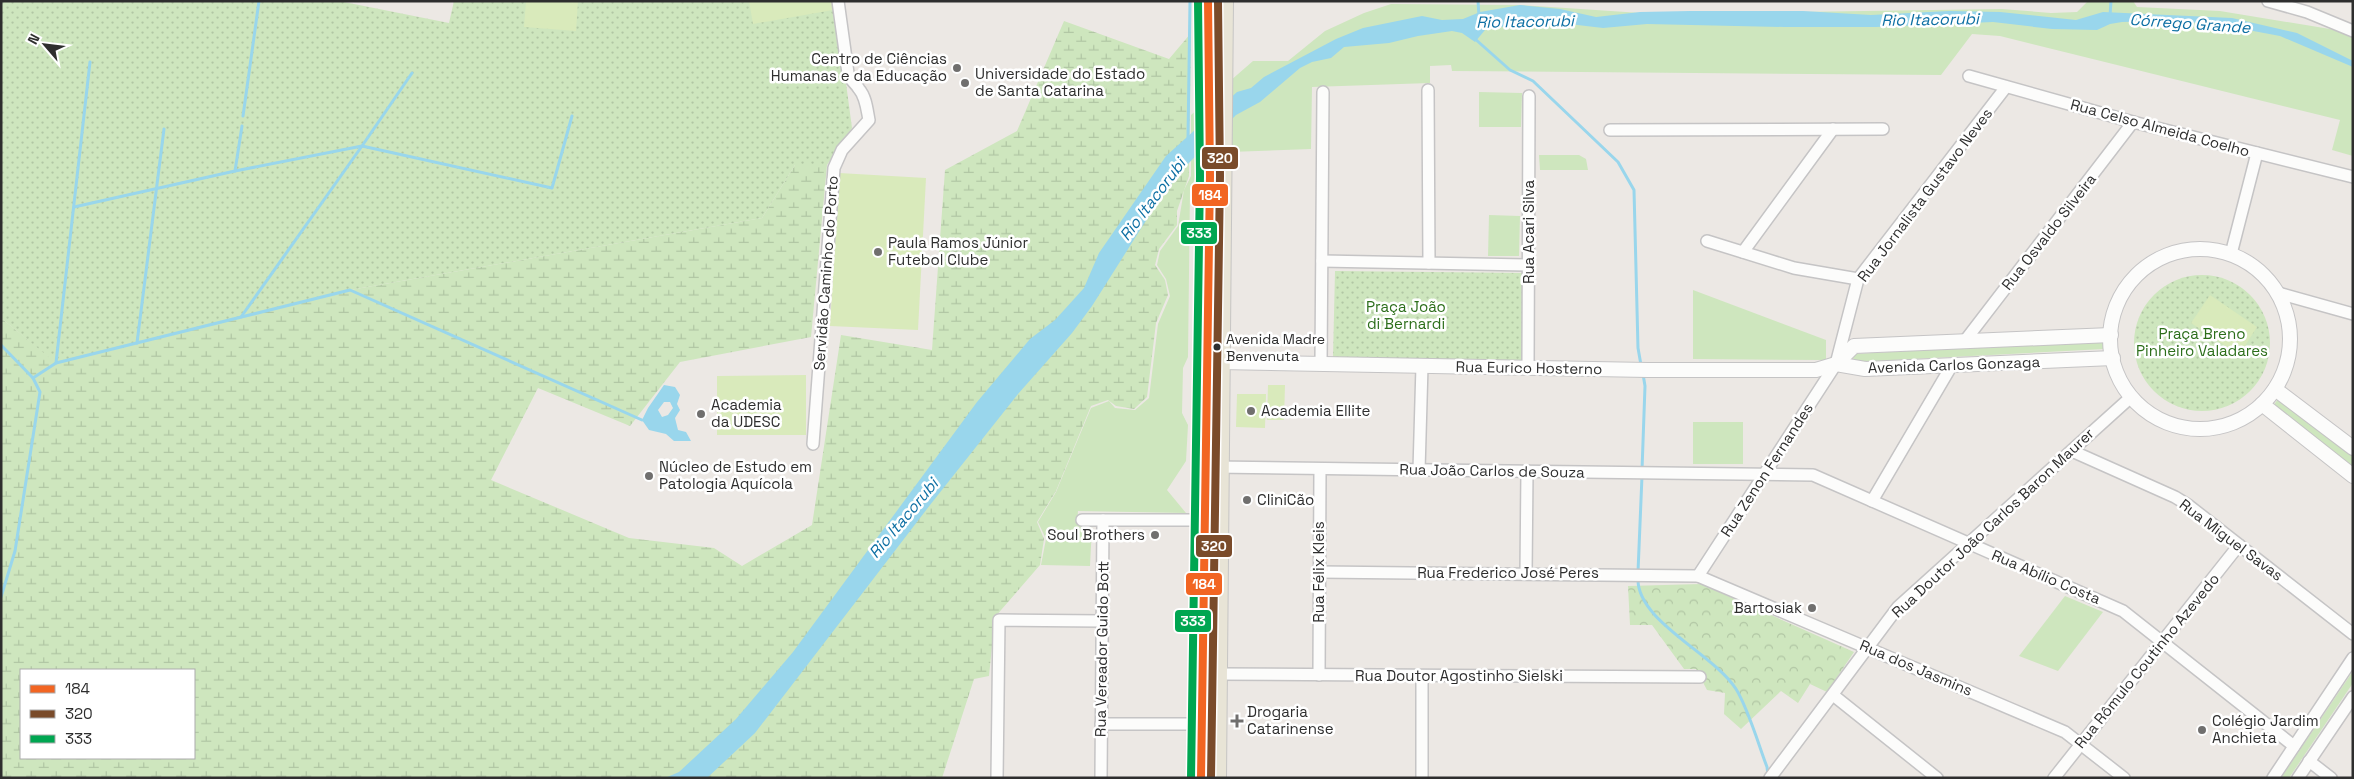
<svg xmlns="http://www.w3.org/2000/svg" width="2354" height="779" viewBox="0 0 2354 779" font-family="'Space Grotesk',sans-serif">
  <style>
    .grass { fill: #cee6be }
    .forest { fill: url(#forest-crowns) }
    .wetland { fill: url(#wetland-marsh); fill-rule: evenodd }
    .park { fill: url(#park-dots) }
    .pitch { fill: #d9eabb }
    .water { fill: #99d6ec; fill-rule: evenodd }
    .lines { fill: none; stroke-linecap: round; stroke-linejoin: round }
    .stream { stroke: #99d6ec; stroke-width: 3 }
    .minor-casing { stroke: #c5c4c5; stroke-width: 14 }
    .tertiary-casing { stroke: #c5c4c5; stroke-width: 16 }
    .primary-casing { stroke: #c6c5c4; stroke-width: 20 }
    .minor { stroke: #fcfcfb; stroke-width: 11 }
    .tertiary { stroke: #fcfcfb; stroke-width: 14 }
    .primary { stroke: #e8e4d6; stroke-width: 18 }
    .bus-1-casing { stroke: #fff; stroke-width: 11 }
    .bus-2-casing { stroke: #fff; stroke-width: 11 }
    .bus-3-casing { stroke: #fff; stroke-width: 11 }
    .bus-1 { stroke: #f26522; stroke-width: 8 }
    .bus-2 { stroke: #7a4b2a; stroke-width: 8 }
    .bus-3 { stroke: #00a651; stroke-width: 8 }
    .poi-dot { fill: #706f6e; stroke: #fff; stroke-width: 2 }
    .bus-dot { fill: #2e2e2e; stroke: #fff; stroke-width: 2 }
    .labels { text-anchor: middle; stroke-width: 5; stroke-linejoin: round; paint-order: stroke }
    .bus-label { font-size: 14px; fill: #2e2e2e; stroke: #fff; text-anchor: start }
    .poi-label { font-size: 15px; fill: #2e2e2e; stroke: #fff; text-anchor: start }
    .street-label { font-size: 15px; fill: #2e2e2e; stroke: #fff }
    .park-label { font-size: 15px; fill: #2c6e1b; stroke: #fff }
    .water-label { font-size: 16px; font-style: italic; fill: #0d6fa3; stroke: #fff }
    .line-badge { stroke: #fff; stroke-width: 2 }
    .badge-label { font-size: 14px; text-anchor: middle; font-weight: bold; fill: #fff }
  </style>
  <defs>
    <pattern id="forest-crowns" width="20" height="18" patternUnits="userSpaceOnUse" patternTransform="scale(1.25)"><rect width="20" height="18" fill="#cee6be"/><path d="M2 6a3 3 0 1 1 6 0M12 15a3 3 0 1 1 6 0" fill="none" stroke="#b1c6a4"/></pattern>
    <pattern id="wetland-marsh" width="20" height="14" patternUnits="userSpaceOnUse" patternTransform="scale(1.25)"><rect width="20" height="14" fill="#cee6be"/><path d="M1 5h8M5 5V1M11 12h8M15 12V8" fill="none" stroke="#b1c6a4"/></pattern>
    <pattern id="park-dots" width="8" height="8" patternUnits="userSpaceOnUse" patternTransform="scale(1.25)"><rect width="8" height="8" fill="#cee6be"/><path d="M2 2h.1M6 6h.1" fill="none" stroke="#b1c6a4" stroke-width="1.8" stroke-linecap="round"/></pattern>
  </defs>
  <rect width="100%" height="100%" fill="#ece8e4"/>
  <!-- grass -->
  <g class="grass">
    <path d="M2088,1H2133L2137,7L2220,11L2336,30L2353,38V156L2332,150L2340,120L2000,36L1972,34L1941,75L1452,71L1451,65L1430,66V83L1312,87L1311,149L1229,152L1196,161V177L1190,189L1188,357L1183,368L1182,413L1188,425L1186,461L1167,490L1186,513L1078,511L1077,525L1092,526L1090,566L1041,565L1046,539L1038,522L1056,492L1091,408L1109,401L1115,408L1135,410L1149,398L1158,324L1170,296L1166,279L1157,265L1160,251L1178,226L1184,190L1191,176V115L1253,61H1288L1325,31L1364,13L1391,4L1520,5L1656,14L2002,9L2051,13L2077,12Z"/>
    <path d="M1479,92L1522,93L1521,127H1479Z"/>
    <path d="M1539,155H1579L1586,159L1588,170H1540Z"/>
    <path d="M1489,215L1520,216L1519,256H1488Z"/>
    <path d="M1693,290L1826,340V360L1693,359Z"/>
    <path d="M2103,340L2104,349L1855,362L1853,359L1855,354Z"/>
    <path d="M2278,399L2353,456V467L2273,406Z"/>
    <rect x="1693" y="422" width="50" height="42"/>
    <path d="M2065,596L2103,612L2058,671L2019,656Z"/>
    <path d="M2353,671V683L2289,778H2281Z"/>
  </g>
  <!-- forest -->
  <path class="forest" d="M1701,584L1854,652L1827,692L1810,684L1798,703L1781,691L1741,729L1724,714L1725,693L1707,690L1696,669H1684L1652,625H1630L1628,586Z"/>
  <!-- wetland -->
  <path class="wetland" d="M1064,21L1169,59L1191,33L1189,176L1177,211V225L1159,249L1155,265L1165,280L1168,295L1156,323L1147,397L1134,409L1116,406L1108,400L1091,406L1056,491L1037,522L1044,539L1040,565L995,617L989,676L974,679L942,778H1V318L57,363L350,290L762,218L795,165H827L811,337L680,362L630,426L538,388L491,480L629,538L714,548L742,566L812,525L841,335L932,350L945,170L1017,131ZM21,670H194V758H21Z"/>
  <!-- park -->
  <g class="park">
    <path d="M1,1H339L449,23L454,1H835L852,128L827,165H795L762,218L350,290L56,363L1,318Z"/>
    <path d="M1335,271L1523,273V362L1333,358Z"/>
    <circle cx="2202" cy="343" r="68"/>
  </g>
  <!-- pitch -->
  <g class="pitch">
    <path d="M526,1H578L576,31L524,27Z"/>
    <path d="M749,1H832L833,10L753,24Z"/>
    <path d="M839,173L926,178L918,330L830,326Z"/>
    <path d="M2210,295L2257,327L2239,355L2191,323Z"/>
    <path d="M806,375V435H717V376Z"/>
    <path d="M1268,385H1285L1284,420H1267Z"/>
    <path d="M1237,394H1266L1265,428L1236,427Z"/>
  </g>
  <!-- water -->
  <g class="water">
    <path d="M1520,5L1560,9L1596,17L1640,12L1690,11H1803L1871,15L1949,11L2000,12L2076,20L2103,12L2232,18L2297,33L2353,61V67L2280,36L2216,24L2165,21L2122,22L2110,24L2097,30L2052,29L1993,22L1876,27H1784L1647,24L1603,28L1569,24L1523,23L1485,30L1475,42L1462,33L1452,31L1418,36L1389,43L1344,47L1331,58L1312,62L1300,68L1260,102L1236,115L1184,168L1159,200L1092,306L1072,333L1018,394L930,505L755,733L707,778H665L679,772L736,719L793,652L977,402L1030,339L1055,320L1084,288L1099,253L1166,156L1237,92L1251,88L1264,77L1336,39L1363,28L1422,16L1442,20L1463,19L1480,12Z"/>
    <path d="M664,385L675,387L680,395L677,404L680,410L675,418L678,430L686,432L691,441H674L666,434L649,430L642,420L648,408ZM664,402H670L673,408L668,415L662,417L658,410Z"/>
  </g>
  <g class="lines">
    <!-- stream -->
    <g class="stream">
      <path d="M1478,1L1479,16"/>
      <path d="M2110,16L2111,1"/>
      <path d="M1474,38L1510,70L1533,81L1618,162L1634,190L1638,348L1641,365"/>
      <path d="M243,116L259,1"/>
      <path d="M1188,138L1190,1"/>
      <path d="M235,171L362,146L412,73"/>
      <path d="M74,207L235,171L242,126"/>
      <path d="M241,317L362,146L552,188L572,116"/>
      <path d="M137,343L164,129"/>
      <path d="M1,345L33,378L40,392L15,551L1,597"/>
      <path d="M56,363L350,290L642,420"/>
      <path d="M33,378L56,363L90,62"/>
      <path d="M1642,470L1645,386L1643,374"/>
      <path d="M1638,572L1642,476"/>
      <path d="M1638,579C1637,621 1714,654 1736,689C1748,708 1759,746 1767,767L1768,775"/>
    </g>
    <!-- minor casing -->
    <g class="minor-casing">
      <g id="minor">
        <path d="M2268,1L2307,12L2353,31"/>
        <path d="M1969,76L2133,122L2353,177"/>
        <path d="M1428,90L1429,263"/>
        <path d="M1610,130L1883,129"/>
        <path d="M1707,241L1794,268L1858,279"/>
        <path d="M1743,252L1833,129"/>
        <path d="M2231,254L2257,153"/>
        <path d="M1322,261L1529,265"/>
        <path d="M2278,293L2353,314"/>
        <path d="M1964,342L2133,122"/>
        <path d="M1321,364L1323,92"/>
        <path d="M1528,368L1529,96"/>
        <path d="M813,444L834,168L842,150L869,120C867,110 866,97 859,89C855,82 850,81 848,73L838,1"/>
        <path d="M2072,451L2175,497L2188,505L2353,634"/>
        <path d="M1214,467L1813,475L2123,611L2294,746"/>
        <path d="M1419,470L1422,366"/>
        <path d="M1872,501L1952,365"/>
        <path d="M1082,520H1204"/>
        <path d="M1319,572L1698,576L2065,732L2124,778"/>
        <path d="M1526,574L1527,471"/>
        <path d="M1698,576L1836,364L1858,279L2006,87"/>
        <path d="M1218,674L1700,677"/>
        <path d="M1319,675L1320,469"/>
        <path d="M1833,695L1937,778"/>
        <path d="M1101,724H1202"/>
        <path d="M2309,761L2331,778"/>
        <path d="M997,778L999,620L1102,621"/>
        <path d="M1101,778L1103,520"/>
        <path d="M1422,778V676"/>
        <path d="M1770,778L1898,607L2131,397"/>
        <path d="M2054,778L2239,545"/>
        <path d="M2273,778L2353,658"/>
        <path d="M2298,778L2353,697"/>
      </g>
    </g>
    <!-- tertiary casing -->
    <g class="tertiary-casing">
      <g id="tertiary">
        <circle cx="2200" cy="339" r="90"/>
        <path d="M1220,362L1648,370H1816L1836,364L1865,369L2113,358"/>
        <path d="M1836,364L1854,346L2111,335"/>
        <path d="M2275,389L2353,448"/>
        <path d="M2262,404L2353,476"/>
      </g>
    </g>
    <!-- primary casing -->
    <g class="primary-casing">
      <g id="primary">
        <path d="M1201,778L1210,176L1208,1"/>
        <path d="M1217,778L1224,1"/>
      </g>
    </g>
    <!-- minor -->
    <use href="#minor" class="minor"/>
    <!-- tertiary -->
    <use href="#tertiary" class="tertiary"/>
    <!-- primary -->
    <use href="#primary" class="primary"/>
    <!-- bus-1 casing -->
    <g class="bus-1-casing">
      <path id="bus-1" d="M1201,778L1210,176L1208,1"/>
    </g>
    <!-- bus-2 casing -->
    <g class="bus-2-casing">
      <path id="bus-2" d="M1211,778L1220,176L1218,1"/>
    </g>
    <!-- bus-3 casing -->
    <g class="bus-3-casing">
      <path id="bus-3" d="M1191,778L1200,176L1198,1"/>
    </g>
    <!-- bus-1 -->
    <use href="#bus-1" class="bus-1"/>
    <!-- bus-2 -->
    <use href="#bus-2" class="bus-2"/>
    <!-- bus-3 -->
    <use href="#bus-3" class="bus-3"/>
  </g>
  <!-- markers -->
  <g class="poi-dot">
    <circle cx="957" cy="68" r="5"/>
    <circle cx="965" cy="83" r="5"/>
    <circle cx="878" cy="252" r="5"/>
    <circle cx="1251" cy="411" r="5"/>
    <circle cx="701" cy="414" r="5"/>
    <circle cx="649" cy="476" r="5"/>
    <circle cx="1247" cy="500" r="5"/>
    <circle cx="1155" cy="535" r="5"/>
    <circle cx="1812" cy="608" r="5"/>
    <path d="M1234.5 713.5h5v5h5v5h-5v5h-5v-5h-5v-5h5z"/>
    <circle cx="2202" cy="730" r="5"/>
  </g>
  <circle class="bus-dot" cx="1217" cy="347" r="4.5"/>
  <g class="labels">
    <!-- bus labels -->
    <g class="bus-label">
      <text x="1226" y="344">Avenida Madre<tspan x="1226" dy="17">Benvenuta</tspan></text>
    </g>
    <!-- poi labels -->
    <g class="poi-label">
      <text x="947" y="64" text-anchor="end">Centro de Ciências<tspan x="947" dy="17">Humanas e da Educação</tspan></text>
      <text x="975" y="79">Universidade do Estado<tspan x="975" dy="17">de Santa Catarina</tspan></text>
      <text x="888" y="248">Paula Ramos Júnior<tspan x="888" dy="17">Futebol Clube</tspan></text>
      <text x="711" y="410">Academia<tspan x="711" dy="17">da UDESC</tspan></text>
      <text x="1261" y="416">Academia Ellite</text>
      <text x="659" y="472">Núcleo de Estudo em<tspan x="659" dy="17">Patologia Aquícola</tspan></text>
      <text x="1257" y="505">CliniCão</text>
      <text x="1145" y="540" text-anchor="end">Soul Brothers</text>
      <text x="1802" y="613" text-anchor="end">Bartosiak</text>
      <text x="1247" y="717">Drogaria<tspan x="1247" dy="17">Catarinense</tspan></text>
      <text x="2212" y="726">Colégio Jardim<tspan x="2212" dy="17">Anchieta</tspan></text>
    </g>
    <!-- street labels -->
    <g class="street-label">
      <text transform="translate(2160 128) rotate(15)" y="5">Rua Celso Almeida Coelho</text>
      <text transform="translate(1925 195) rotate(-53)" y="5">Rua Jornalista Gustavo Neves</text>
      <text transform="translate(1529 232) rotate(-90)" y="5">Rua Acari Silva</text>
      <text transform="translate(2049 232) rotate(-52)" y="5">Rua Osvaldo Silveira</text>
      <text transform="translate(826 273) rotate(-86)" y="5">Servidão Caminho do Porto</text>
      <text transform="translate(1954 365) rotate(-2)" y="5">Avenida Carlos Gonzaga</text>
      <text transform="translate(1529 368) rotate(1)" y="5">Rua Eurico Hosterno</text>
      <text transform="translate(1767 470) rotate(-57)" y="5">Rua Zenon Fernandes</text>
      <text transform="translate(1492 471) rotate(1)" y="5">Rua João Carlos de Souza</text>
      <text transform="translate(1993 523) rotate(-43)" y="5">Rua Doutor João Carlos Baron Maurer</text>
      <text transform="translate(2231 540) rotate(37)" y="5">Rua Miguel Savas</text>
      <text transform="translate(1319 572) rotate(-90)" y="5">Rua Félix Kleis</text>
      <text x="1508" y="578">Rua Frederico José Peres</text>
      <text transform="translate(2046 577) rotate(23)" y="5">Rua Abílio Costa</text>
      <text transform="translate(1102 649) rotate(-89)" y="5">Rua Vereador Guido Bott</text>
      <text transform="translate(2147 661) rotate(-51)" y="5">Rua Rômulo Coutinho Azevedo</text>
      <text transform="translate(1916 668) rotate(23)" y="5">Rua dos Jasmins</text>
      <text x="1459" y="681">Rua Doutor Agostinho Sielski</text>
    </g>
    <!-- park labels -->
    <g class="park-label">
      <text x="1406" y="312">Praça João<tspan x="1406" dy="17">di Bernardi</tspan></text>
      <text x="2202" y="339">Praça Breno<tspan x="2202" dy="17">Pinheiro Valadares</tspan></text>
    </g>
    <!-- water labels -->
    <g class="water-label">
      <text transform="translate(1930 19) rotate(-1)" y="6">Rio Itacorubi</text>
      <text transform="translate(1525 21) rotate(-1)" y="6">Rio Itacorubi</text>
      <text transform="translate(2190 23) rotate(4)" y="6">Córrego Grande</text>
      <text transform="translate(1152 199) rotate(-53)" y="6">Rio Itacorubi</text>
      <text transform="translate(903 518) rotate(-50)" y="6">Rio Itacorubi</text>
    </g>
  </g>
  <g class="line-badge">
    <rect x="1201" y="146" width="38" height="24" rx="5" fill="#7a4b2a"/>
    <rect x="1191" y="183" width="38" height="24" rx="5" fill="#f26522"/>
    <rect x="1180" y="221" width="38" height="24" rx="5" fill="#00a651"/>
    <rect x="1195" y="534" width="38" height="24" rx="5" fill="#7a4b2a"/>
    <rect x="1185" y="572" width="38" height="24" rx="5" fill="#f26522"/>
    <rect x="1174" y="609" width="38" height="24" rx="5" fill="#00a651"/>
  </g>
  <g class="badge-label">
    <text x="1220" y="163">320</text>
    <text x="1210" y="200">184</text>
    <text x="1199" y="238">333</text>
    <text x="1214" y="551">320</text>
    <text x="1204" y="589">184</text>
    <text x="1193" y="626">333</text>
  </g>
  <!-- border -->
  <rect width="2354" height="779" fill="none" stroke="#2e2e2e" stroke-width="5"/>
  <!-- legend -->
  <rect x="20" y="669" width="175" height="90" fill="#ffffff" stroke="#ababab"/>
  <rect x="30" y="685" width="25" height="8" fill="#f26522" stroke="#ababab"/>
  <text x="65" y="694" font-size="15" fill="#2e2e2e">184</text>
  <rect x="30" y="710" width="25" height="8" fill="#7a4b2a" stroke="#ababab"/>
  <text x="65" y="719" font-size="15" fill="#2e2e2e">320</text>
  <rect x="30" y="735" width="25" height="8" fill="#00a651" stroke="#ababab"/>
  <text x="65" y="744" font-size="15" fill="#2e2e2e">333</text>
  <!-- north arrow -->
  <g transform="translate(45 45) rotate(298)" stroke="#ffffff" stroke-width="4" paint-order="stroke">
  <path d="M0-4L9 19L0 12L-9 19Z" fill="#2e2e2e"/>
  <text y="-8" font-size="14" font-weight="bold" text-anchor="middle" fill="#2e2e2e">N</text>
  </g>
</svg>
